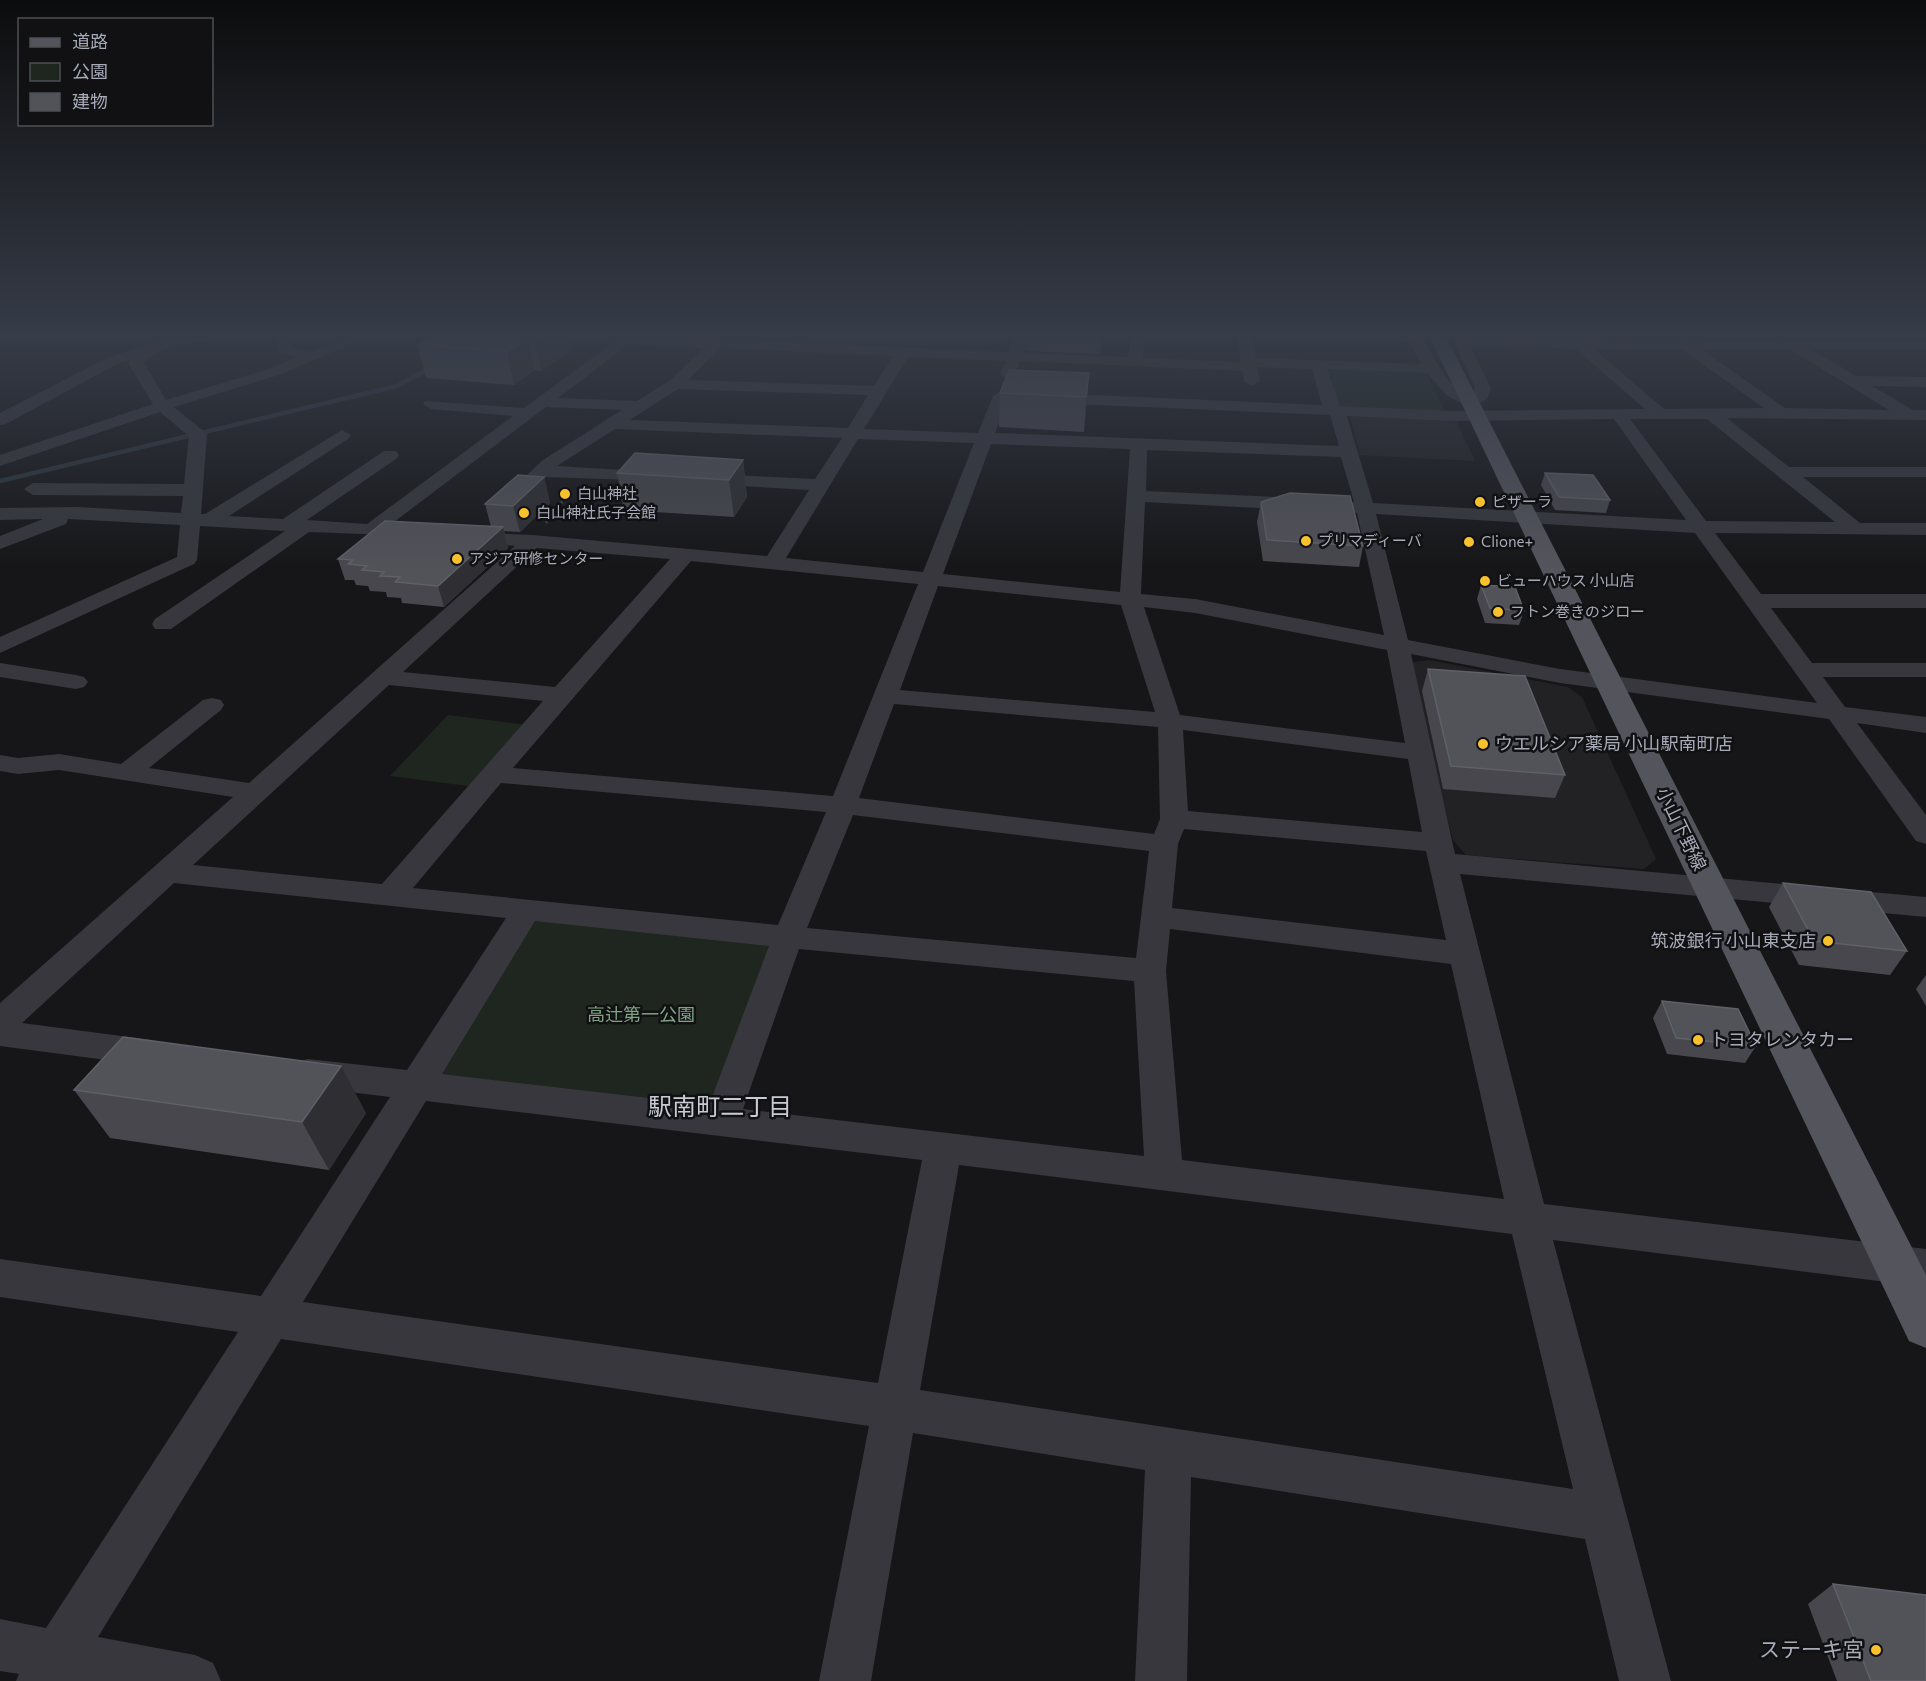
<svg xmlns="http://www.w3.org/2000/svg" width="1926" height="1681" viewBox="0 0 1926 1681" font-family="Commissioner,'Noto Sans JP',sans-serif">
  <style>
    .built { fill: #222225 }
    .green { fill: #1e261f }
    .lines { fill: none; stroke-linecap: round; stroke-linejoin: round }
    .stream { stroke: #2b343c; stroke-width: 4.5 }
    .path-far1 { stroke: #3d3e44; stroke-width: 2; stroke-dasharray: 1.5 2; stroke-linecap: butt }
    .path { stroke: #3d3e44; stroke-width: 3; stroke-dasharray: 2 3; stroke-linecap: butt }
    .minor { fill: #37373d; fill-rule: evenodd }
    .major { fill: #53545c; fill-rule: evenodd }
    .rail { stroke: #4a4b52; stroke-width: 2; stroke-dasharray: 4.5 4; stroke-linecap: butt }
    .wall { fill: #47474d }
    .shaded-wall { fill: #2f2f33 }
    .building { fill: #525259; stroke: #5f6068; stroke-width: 1.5 }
    .poi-dot { fill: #f9c22d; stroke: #111113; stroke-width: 2 }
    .labels { text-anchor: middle; stroke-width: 5; stroke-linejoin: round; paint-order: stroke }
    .far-poi-label { font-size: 15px; fill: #a7abb8; stroke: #111113; text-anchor: start }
    .poi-label { font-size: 18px; fill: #a7abb8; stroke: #111113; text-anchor: start }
    .street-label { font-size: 18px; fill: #a7abb8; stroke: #111113 }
    .park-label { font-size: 18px; fill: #7ea483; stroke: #111113 }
    .near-poi-label { font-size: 21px; fill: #a7abb8; stroke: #111113; text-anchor: end }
    .near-neighbourhood-label { font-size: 24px; fill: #c8cbd4; stroke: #111113 }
  </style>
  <rect width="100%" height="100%" fill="#161618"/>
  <!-- built -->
  <g class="built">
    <path d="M1349,413L1455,418L1475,461L1360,455Z"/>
    <path d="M1429,660L1568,687L1582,697L1656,859L1644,869L1466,855L1453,840L1407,663Z"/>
  </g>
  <!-- green -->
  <g class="green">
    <path d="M1325,368L1425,371L1445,411L1335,406Z"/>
    <path d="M448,715L529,725L475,787L390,776Z"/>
    <path d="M532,914L782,940L717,1114L425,1081Z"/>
  </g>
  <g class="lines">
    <!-- stream -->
    <path class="stream" d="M0,481L397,386L432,367"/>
    <!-- path-far1 -->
    <path class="path-far1" d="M389,341L411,333"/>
    <!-- path -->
    <path class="path" d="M546,523L564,499"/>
    <!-- minor -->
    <g class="minor">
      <path d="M218,333H262L255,337C224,341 164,339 144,363L166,400L269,369L297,357L279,353L273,333H287L291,347L311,352L358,333H377L279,375L174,407L207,434L201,514H205L342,430L351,435L348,439L229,516L283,519L384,451H396L399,455L396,459L307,520L367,524L513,416L431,409L423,404L425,401L524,408L626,333H642L640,336L1009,352L1017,333H1031L1024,353L1128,357L1131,333H1145L1143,358L1241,362L1237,333H1251L1256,358L1421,364L1410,342L1308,337L1301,333H1420C1434,356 1443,383 1470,396L1475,388L1450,333H1464L1466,337L1676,341L1682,338L1690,341L1926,342V350H1812L1856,376L1926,377V387L1872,386L1913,410H1926V420L1727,418L1789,467H1926V477H1803L1860,523H1926V535L1715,533L1761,594H1926V608H1771L1812,663H1926V677H1823L1845,707L1926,717V733L1857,723L1926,815V844L1916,841L1829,719L1560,683L1411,654L1455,854L1926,897V917L1460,874L1544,1204L1926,1249V1287L1553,1240L1671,1681H1619L1585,1539L1191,1477L1187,1681H1135L1145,1470L913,1433L871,1681H819L869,1426L281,1339L98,1637L195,1655L213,1663L221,1681H16L19,1674L0,1671V1619L46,1628L238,1332L0,1297V1259L261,1296L390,1097L308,1087L296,1083L290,1073L296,1063L308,1059L407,1070L506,918L174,883L22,1023L152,1040L164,1044L169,1053L164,1062L152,1066L0,1046V1003L233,797L59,770L18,774L0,771V755L18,758L59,754L121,764L203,700L212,698L221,700L224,705L221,710L149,768L249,783L515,546L459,540L456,536L459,532L533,535L767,556L809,490L708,484L699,479L708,474L815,479L842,438L615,429L557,466L656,472L662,473L665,477L662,481L546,477L516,506H502L500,502L502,498L543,460L622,410L546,407L390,525L418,528L421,532L418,536L309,532L171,629H155L152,624L155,619L285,531L200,526L197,560L194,564L0,653V637L177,557L180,525L68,519L66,524L0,549V536L43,519L0,520V508L78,507L181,513L183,496L33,495L24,489L33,483L184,484L189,436L160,412L0,466V455L153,404L128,363L130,360L117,364L6,424L0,425V413L107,358L166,339ZM629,344L704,348L669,381L637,401L558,398ZM1470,346L1576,349L1645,409L1453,411L1340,406L1327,369L1427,373L1446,395L1471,408L1487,399L1491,388ZM720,348L893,356L874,386L688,380ZM1594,349L1683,350L1764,408L1664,409ZM1702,350H1791L1889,410L1785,408ZM908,357L1006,361L1000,374L1008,379L1013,377L1020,361L1243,371L1244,381L1252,386L1260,381L1257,367L1312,369L1322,405L1001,391L993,396L978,433L864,429ZM678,389L868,395L848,428L630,420ZM1007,401L1330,415L1339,446L995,433ZM1347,416L1453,421L1614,419L1686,520L1373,503ZM1630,419H1707L1835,522L1706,521ZM858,439L974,443L923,572L786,558ZM991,444L1130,449L1120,592L943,574ZM1147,450L1341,457L1354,502L1340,503L1337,507L1340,511L1357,513L1384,635L1195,599L1141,594L1145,502L1298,510L1308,504L1298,498L1146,491ZM1376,514L1695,533L1817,703L1560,669L1408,640ZM537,548L670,559L555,687L403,672ZM691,561L918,584L833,796L513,768ZM938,586L1121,605L1155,712L900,690ZM1144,607L1195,613L1387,650L1405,743L1180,715ZM389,685L543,701L382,884L193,865ZM894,704L1158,727L1160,819L1154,834L859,798ZM1183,730L1408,759L1422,832L1188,811ZM501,783L826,812L778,925L413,888ZM853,815L1149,851L1136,958L807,928ZM1184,829L1426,851L1446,940L1172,908L1178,844ZM535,921L769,946L709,1105L442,1074ZM1170,929L1451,964L1504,1199L1182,1160L1166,971ZM799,949L1134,981L1144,1156L743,1109ZM426,1101L922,1160L878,1383L303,1302ZM959,1165L1512,1234L1573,1489L920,1390Z"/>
      <path d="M0,663L76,675L84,677L88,682L84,687L76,689L0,677Z"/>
    </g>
    <!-- major -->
    <path class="major" d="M1428,333H1444L1926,1275V1348L1909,1341Z"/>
    <!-- rail -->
    <path class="rail" d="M0,335L6,333"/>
  </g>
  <!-- wall -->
  <g class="wall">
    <path d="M438,333H568L572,349L541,371L535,370L514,385L426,378L417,345Z"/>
    <path d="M1028,333H1105L1100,354L1027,351Z"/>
    <path d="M1089,373L1084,432L999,427L1000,393Z"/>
    <path d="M743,460L747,497L734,517L624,510L617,473Z"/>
    <path d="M1545,473L1610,500L1606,513L1555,510L1541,485Z"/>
    <path d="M544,477L550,503L520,532L504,531L508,548L444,607L402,603L401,598L387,597L386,592L370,591L368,586L356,585L354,580H345L338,559L491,527L485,504Z"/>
    <path d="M1261,502L1363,546L1359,567L1263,561L1257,522Z"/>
    <path d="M1481,585L1524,611L1519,625L1485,623L1477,599Z"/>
    <path d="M1428,669L1565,775L1555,798L1443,789L1422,691Z"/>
    <path d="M1783,883L1907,951L1890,975L1799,965L1769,907Z"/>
    <path d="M1926,975V1006L1916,989Z"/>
    <path d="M1662,1001L1756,1046L1745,1063L1667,1054L1653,1018Z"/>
    <path d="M74,1090L366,1113L329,1170L110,1138Z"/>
    <path d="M1833,1584L1926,1681H1837L1808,1604Z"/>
  </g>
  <!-- shaded-wall -->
  <g class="shaded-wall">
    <path d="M543,333H568L572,349L541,371L534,339Z"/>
    <path d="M1101,333H1105L1100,354Z"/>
    <path d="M528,338L535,370L514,385L507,352Z"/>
    <path d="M1089,373L1086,407L1084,432L1086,397Z"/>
    <path d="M743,460L747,497L734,517L729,480Z"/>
    <path d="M544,477L550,503L520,532L513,506Z"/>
    <path d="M503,527L508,548L444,607L438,586Z"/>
    <path d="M341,1066L366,1113L329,1170L302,1122Z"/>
  </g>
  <!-- building -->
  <g class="building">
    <path d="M438,333H543L534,339L528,338L507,352L417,345Z"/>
    <path d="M1009,370L1089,373L1086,397L1000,393Z"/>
    <path d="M635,453L743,460L729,480L617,473Z"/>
    <path d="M1545,473L1593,475L1610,500L1559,497Z"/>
    <path d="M518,475L544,477L513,506L485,504Z"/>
    <path d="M1290,493L1350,496L1363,546L1267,540L1261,502Z"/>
    <path d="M385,521L503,527L438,586L395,582L400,577L380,576L384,572L362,570L367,566L348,564L353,560L338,559Z"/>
    <path d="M1481,585L1515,587L1524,611L1490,608Z"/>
    <path d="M1428,669L1525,676L1565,775L1451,766Z"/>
    <path d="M1783,883L1871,892L1907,951L1814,941Z"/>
    <path d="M1662,1001L1738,1009L1756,1046L1676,1038Z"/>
    <path d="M123,1037L341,1066L302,1122L74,1090Z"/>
    <path d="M1833,1584L1926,1595V1681H1871Z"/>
  </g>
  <!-- sky -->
  <linearGradient id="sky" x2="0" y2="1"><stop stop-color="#0c0c0d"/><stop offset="0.59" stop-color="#363c48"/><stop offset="1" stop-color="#363c48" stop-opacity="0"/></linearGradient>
  <rect width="1926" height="568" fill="url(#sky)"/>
  <!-- markers -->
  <g class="poi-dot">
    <circle cx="565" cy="494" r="6"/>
    <circle cx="1480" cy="502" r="6"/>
    <circle cx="524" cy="513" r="6"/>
    <circle cx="1306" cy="541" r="6"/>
    <circle cx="1469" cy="542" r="6"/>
    <circle cx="457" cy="559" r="6"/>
    <circle cx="1485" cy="581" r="6"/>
    <circle cx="1498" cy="612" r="6"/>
    <circle cx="1483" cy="744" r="6"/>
    <circle cx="1828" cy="941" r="6"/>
    <circle cx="1698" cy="1040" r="6"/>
    <circle cx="1876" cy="1650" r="6"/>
  </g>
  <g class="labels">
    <!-- far-poi labels -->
    <g class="far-poi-label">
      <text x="577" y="499">白山神社</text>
      <text x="1492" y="507">ピザーラ</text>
      <text x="536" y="518">白山神社氏子会館</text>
      <text x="1318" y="546">プリマディーバ</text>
      <text x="1481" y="547">Clione+</text>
      <text x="469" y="564">アジア研修センター</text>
      <text x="1497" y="586">ビューハウス 小山店</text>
      <text x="1510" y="617">フトン巻きのジロー</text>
    </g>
    <!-- poi labels -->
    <g class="poi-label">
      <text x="1495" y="750">ウエルシア薬局 小山駅南町店</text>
      <text x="1816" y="947" text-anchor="end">筑波銀行 小山東支店</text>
      <text x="1710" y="1046">トヨタレンタカー</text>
    </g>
    <!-- street labels -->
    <g class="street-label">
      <text transform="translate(1681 829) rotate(64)" y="6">小山下野線</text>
    </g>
    <!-- park labels -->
    <g class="park-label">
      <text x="641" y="1021">高辻第一公園</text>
    </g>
    <!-- near-poi labels -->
    <g class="near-poi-label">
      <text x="1864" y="1657">ステーキ宮</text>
    </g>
    <!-- near-neighbourhood labels -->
    <g class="near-neighbourhood-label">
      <text x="720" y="1115">駅南町二丁目</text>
    </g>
  </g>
  <!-- legend -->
  <rect x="18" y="18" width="195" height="108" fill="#111113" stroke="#4d4f55" stroke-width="1.5"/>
  <rect x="30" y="38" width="30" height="9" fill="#53545c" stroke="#4d4f55" stroke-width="1.5"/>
  <text x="72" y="48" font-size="18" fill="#a7abb8">道路</text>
  <rect x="30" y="63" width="30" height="18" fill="#1e261f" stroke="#4d4f55" stroke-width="1.5"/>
  <text x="72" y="78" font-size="18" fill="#a7abb8">公園</text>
  <rect x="30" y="93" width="30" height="18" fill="#525259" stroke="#4d4f55" stroke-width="1.5"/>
  <text x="72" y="108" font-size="18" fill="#a7abb8">建物</text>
</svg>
